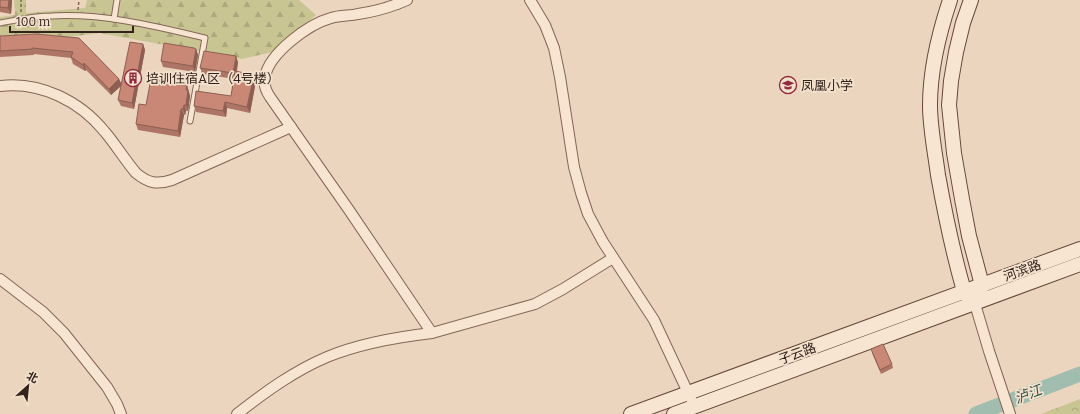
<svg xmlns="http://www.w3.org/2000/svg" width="1080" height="414" viewBox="0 0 1080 414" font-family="Bitter,'Noto Sans SC',serif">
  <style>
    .forest { fill: url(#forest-firs) }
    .park { fill: url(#park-crowns) }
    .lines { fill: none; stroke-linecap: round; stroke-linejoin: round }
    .river { stroke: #a1bdb0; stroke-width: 15 }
    .service-casing { stroke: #836658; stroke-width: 7 }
    .minor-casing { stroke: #836658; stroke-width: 12 }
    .secondary-casing { stroke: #65483b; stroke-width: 16 }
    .path { stroke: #836658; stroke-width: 1.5; stroke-dasharray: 3 2; stroke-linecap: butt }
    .service { stroke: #f7e4d1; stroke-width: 5 }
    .minor { stroke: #f7e4d1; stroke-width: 10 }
    .secondary { stroke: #f7e4d1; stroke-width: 14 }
    .wall { fill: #ad7565 }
    .shaded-wall { fill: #8d5f52 }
    .building { fill: #c98875; stroke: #8d5f52 }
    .labels { text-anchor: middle; stroke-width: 3.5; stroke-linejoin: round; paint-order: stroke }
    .poi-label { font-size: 13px; fill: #33231c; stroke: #f3e1cd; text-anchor: start }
    .street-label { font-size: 13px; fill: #33231c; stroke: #f3e1cd }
    .water-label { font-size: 14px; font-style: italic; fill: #2b5248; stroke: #f3e1cd }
  </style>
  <defs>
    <pattern id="forest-firs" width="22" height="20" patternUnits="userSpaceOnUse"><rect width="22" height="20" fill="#c9c593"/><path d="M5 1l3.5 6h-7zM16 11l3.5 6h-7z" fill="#ada97e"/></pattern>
    <pattern id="park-crowns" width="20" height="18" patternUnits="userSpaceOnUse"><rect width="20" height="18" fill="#c9c593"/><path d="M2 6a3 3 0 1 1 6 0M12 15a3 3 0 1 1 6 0" fill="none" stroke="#ada97e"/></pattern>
  </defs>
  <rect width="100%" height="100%" fill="#ecd5be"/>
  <!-- forest -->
  <path class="forest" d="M14,0H26V13L85,8L87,0H299L316,15L272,52L242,59L99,33L53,39L0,41V17L15,15Z"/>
  <!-- park -->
  <path class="park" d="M1080,399V414H1041Z"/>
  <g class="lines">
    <!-- river -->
    <path class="river" d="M976,414L1080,374"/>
    <!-- service casing -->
    <g class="service-casing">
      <g id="service">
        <path d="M114,19L117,0"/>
        <path d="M0,23C17,20 34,16 51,16C103,13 155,26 205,38L190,121"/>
      </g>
    </g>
    <!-- minor casing -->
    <g class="minor-casing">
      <g id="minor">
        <path d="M399,0L397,4L407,0"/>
        <path d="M530,0L545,25L554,48L560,77L574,167L581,193L588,214L603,242L654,320L691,399"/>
        <path d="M397,4C384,9 372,12 358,14C350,16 340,15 331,18C309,24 269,53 265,77C263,85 266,91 270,97L349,210L432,333L535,304L563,289L613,258"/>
        <path d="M0,86C40,81 80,101 105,132C116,145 125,160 136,173C148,183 157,185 172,180L291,127"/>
        <path d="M0,279L43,312L64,333L107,387L117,404L121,414"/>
        <path d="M975,304L989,351L1010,414"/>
        <path d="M237,414C265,392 294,371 327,357C361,343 397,337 432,333"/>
      </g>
    </g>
    <!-- secondary casing -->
    <g class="secondary-casing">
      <g id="secondary">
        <path d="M950,0C939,33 930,70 930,105C930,128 935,152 938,175C945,214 953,253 964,291L969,298"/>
        <path d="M971,0L963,23L956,52L951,81L949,105L954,153L962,199L969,236L982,285L979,294"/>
        <path d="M631,414L1080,249"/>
        <path d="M674,414L1080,264"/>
      </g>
    </g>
    <!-- path -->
    <g class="path">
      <path d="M78,10L79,0"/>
      <path d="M21,12V0"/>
    </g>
    <!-- service -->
    <use href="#service" class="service"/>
    <!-- minor -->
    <use href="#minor" class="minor"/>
    <!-- secondary -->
    <use href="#secondary" class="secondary"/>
  </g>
  <!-- wall -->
  <g class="wall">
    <path d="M0,0L12,1L11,14L0,12Z"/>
    <path d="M0,36L79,38L119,79L121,85L143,44L145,50L134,109L121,106L118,100L121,86L111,95L86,70L85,71L73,64L71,58L34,54V55L0,57Z"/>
    <path d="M196,49L198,55L195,72L163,67L161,61Z"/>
    <path d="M238,62L237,72L256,81L250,113L227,108L226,117L196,112L194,106L231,96L234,79L203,74L200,68Z"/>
    <path d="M187,85L190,96L188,111H186L185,115H184L180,137L138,130L136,124L146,105Z"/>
    <path d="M872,353L892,364L893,368L881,374Z"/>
  </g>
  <!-- shaded-wall -->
  <g class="shaded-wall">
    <path d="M9,0H12V1L11,14L8,8Z"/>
    <path d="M143,44L145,50L134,109L132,103Z"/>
    <path d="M196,49L198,55L195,72L193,66Z"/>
    <path d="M236,56L238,62L235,79L233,73Z"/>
    <path d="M84,63L86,70L85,71L83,65Z"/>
    <path d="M254,75L256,81L250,113L247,107Z"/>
    <path d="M119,79L122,85L111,95L109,89Z"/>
    <path d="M187,85L190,96L188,111L186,105Z"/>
    <path d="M225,102L227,108L226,117L223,111Z"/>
    <path d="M184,105L186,111L185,115L183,109Z"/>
    <path d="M181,109L184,115L180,137L178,131Z"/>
  </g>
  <!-- building -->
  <g class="building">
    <path d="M0,0H9L8,8L0,7Z"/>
    <path d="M36,34L79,38L119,79L109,89L84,63L83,65L71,57L73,52L32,48V49L0,51V36Z"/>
    <path d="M130,42L143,44L132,103L118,100Z"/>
    <path d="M164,43L194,48L196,49L193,66L161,61Z"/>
    <path d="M204,51L236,56L233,73L200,68Z"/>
    <path d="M235,71L254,75L247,107L225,102L223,111L194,106L196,91L231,96Z"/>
    <path d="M151,79L187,85L186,90H188L186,105H184L183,109H181L178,131L136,124L139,104L146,105Z"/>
    <path d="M883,344L892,364L880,370L871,349Z"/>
  </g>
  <!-- icons -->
  <defs>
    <g id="building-ring" transform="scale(0.9)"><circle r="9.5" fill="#f3e1cd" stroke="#902a3e" stroke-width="1.5"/><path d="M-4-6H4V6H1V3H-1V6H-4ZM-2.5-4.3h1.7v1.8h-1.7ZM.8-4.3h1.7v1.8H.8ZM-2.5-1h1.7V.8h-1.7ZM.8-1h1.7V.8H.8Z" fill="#902a3e"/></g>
    <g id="school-ring" transform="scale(0.9)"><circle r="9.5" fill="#f3e1cd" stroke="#902a3e" stroke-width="1.5"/><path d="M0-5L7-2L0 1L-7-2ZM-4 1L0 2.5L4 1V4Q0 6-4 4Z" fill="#902a3e"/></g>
  </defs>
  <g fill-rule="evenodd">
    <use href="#building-ring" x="133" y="78"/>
    <use href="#school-ring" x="788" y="85"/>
  </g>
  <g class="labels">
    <!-- poi labels -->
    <g class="poi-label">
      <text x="146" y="83">培训住宿A区（4号楼）</text>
      <text x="801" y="90">凤凰小学</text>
    </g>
    <!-- street labels -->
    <g class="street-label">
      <text transform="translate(1022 270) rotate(-20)" y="5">河滨路</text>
      <text transform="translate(797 353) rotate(-20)" y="5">子云路</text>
    </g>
    <!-- water labels -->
    <g class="water-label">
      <text transform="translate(1028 394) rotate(-21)" y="5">泸江</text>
    </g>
  </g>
  <!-- north arrow -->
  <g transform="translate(28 386) rotate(27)" stroke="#f3e1cd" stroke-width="3" paint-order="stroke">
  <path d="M0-3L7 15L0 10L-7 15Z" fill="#33231c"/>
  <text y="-6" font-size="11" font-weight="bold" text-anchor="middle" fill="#33231c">北</text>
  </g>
  <!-- scale -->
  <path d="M10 26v6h123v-6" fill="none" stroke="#33231c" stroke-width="2"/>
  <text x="16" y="26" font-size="12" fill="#33231c" stroke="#f3e1cd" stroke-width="3" paint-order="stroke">100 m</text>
</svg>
